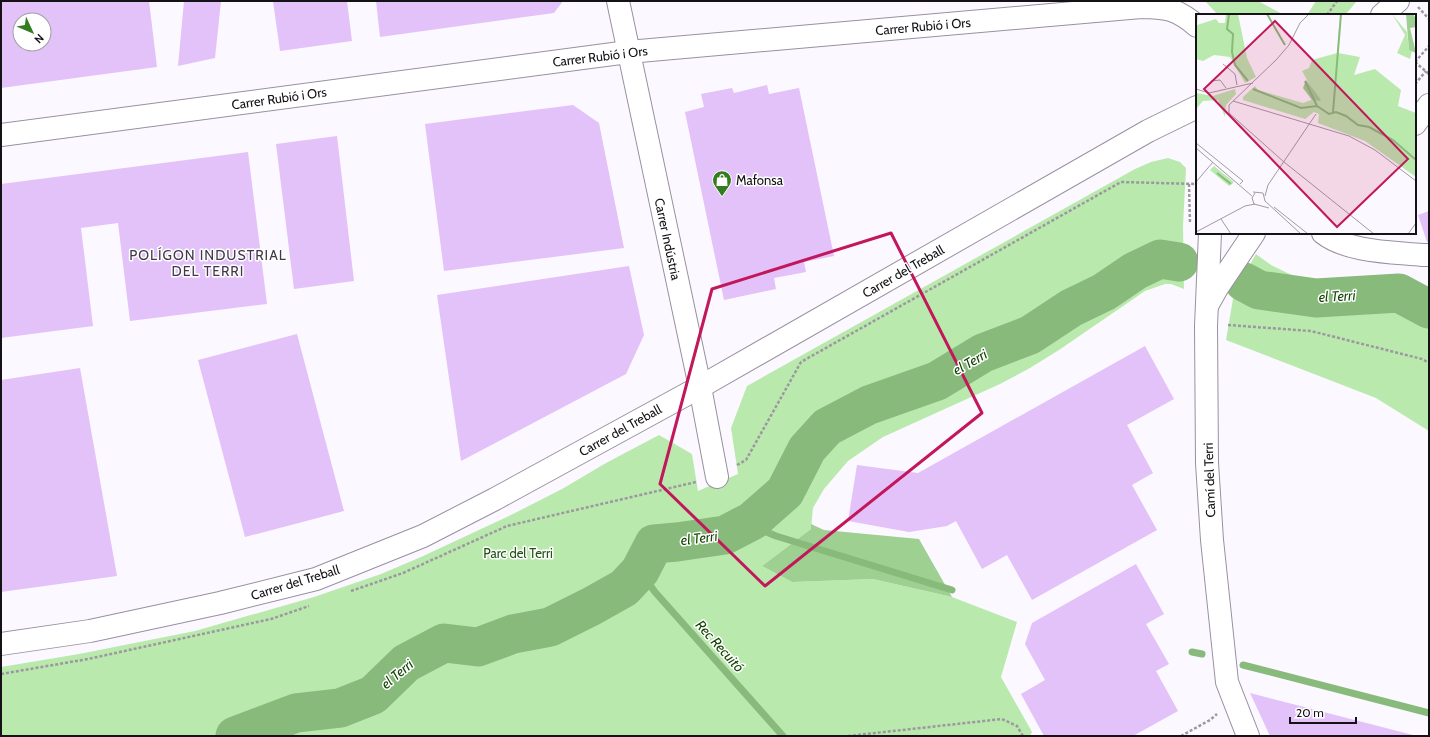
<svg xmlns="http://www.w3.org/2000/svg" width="1430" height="737" viewBox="0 0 1430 737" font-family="Cabin,sans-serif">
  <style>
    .green { fill: #bae9ae }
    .forest { fill: #9dd091 }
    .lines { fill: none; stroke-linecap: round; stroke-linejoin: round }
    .stream { stroke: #88ba7c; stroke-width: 7 }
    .river { stroke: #88ba7c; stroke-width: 39 }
    .building { fill: #e2c2f8; fill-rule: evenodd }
    .minor-casing { stroke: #9990a0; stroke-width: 24 }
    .path { stroke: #9c989e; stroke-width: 2.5; stroke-dasharray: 3 2; stroke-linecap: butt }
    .minor { stroke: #fff; stroke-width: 22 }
    .marked { fill: none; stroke: #c2185b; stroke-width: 3; stroke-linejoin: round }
    .labels { text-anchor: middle; stroke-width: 3; stroke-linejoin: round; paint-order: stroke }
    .street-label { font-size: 13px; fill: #151217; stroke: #fff }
    .poi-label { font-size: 13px; fill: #151217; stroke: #fff; text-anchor: start }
    .park-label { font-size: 13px; fill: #215113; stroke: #fff }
    .neighbourhood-label { font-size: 14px; letter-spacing: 1px; fill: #413946; stroke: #fff }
    .water-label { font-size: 14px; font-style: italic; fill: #164706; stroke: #fff }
    .inset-river { fill: none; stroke: #88ba7c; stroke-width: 2 }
    .inset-road { fill: none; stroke: #a09ca2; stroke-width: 1 }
    .view { fill: #c2185b; fill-opacity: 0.15; stroke: #c2185b; stroke-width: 2 }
    .inset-edge { fill: none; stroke: #151217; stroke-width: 2 }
  </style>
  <rect width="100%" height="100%" fill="#fcf8ff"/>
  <!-- green -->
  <g class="green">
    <path d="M1205,1H1258L1284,15H1218Z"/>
    <path d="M1316,1H1357L1345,15H1307Z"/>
    <path d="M1168,158L1180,162L1186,168L1183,226L1184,289L1171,284H1165L1145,291L1059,350L1030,368L1000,384L883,437L848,461L824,489L813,508L811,529L762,566L792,582L873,579L952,597L1017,622L1001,677L1032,732L1030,736H1V667L79,654L195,631L314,597L381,574L421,557L513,514L562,489L606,463L659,435L692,454L698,491L738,474L731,428L747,386L1135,169L1151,162Z"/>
    <path d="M1256,254L1271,265L1302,280L1373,282L1413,287L1429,294V431L1376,398L1226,340L1233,299L1237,287Z"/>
  </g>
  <!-- forest -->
  <path class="forest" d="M811,524L824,530L919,539L952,597L873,579L792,582L762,566L811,529Z"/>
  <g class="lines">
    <!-- stream -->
    <g class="stream">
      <path d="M752,521L757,528L776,536L952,590"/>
      <path d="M640,571L655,592L783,736"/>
      <path d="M1192,652L1202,654"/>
      <path d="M1243,665L1429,713"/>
    </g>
    <!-- river -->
    <g class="river">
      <path d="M1244,282L1259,290L1316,298L1399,293L1429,309"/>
      <path d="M235,736L296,713L340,708L373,695L406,663L444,643L478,647L513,634L550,627L592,606L624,588L640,571L654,544L677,542L725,535L752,521L785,492L807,449L827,427L869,405L937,381L983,353L1030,335L1071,308L1104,292L1135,271L1160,259L1179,262"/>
    </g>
  </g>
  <!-- building -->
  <g class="building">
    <path d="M1,1H149L157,67L1,88ZM20,20H44V44H20Z"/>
    <path d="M184,1H221L215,58L178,66Z"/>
    <path d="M273,1H347L352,41L280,51Z"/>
    <path d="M376,1H563L554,13L380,37Z"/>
    <path d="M767,85L769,94L799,88L834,256L804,262L806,272L774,278L776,289L724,300L685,112L704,107L701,94L732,88L734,93Z"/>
    <path d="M573,105L599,123L624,248L444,271L425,124Z"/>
    <path d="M337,136L354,281L294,289L276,144Z"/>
    <path d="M248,152L267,304L130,321L118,223L81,228L93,326L1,338V184Z"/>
    <path d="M1429,211V242H1427L1418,215Z"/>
    <path d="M629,266L644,335L626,374L461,461L437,295Z"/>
    <path d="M297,334L344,511L245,537L198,360Z"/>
    <path d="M1145,346L1174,399L1127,425L1153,473L1132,485L1157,530L1032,600L1007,555L982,569L956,521L947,526L909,532L848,521L857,465L918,473Z"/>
    <path d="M80,368L117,576L1,592V380Z"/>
    <path d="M1136,564L1164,614L1146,624L1169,664L1156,671L1178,711L1133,736H1044L1021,694L1045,680L1025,644L1032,623Z"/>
    <path d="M1250,693L1413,735L1412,736H1270Z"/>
  </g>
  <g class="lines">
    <!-- minor casing -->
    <g class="minor-casing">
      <g id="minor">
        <path d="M618,1L700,387L717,477"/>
        <path d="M1382,15L1398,1"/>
        <path d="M1415,124L1429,105"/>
        <path d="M1,135L628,52L1141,7C1166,7 1177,9 1197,26"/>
        <path d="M1210,233L1206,326L1207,463L1212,540L1227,682L1248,736"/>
        <path d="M1323,233C1347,252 1392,252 1422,255H1429"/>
        <path d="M1208,304L1217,288L1254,233"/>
        <path d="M1,644L90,631L220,603L316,579L423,536L495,499L700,387L1148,131L1197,107"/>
      </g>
    </g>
    <!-- path -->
    <g class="path">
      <path d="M1418,7L1429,19"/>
      <path d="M1327,15L1337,1"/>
      <path d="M1415,62L1429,46"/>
      <path d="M1415,62L1429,74"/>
      <path d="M1415,84L1426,71"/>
      <path d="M1189,184L1190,224"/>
      <path d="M1228,325L1311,331L1422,359L1429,363"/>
      <path d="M737,465L746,460L801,362L1121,182L1197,184"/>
      <path d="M351,591L403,573L507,526L696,482"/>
      <path d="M1,674L88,659L271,619L309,606"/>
      <path d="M848,736L1002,719L1017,726L1023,736"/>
      <path d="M1181,736L1210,720L1217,714"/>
    </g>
    <!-- minor -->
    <use href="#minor" class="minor"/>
  </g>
  <!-- marked area -->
  <path class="marked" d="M891,233L982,413L765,586L660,484L712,289Z"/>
  <!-- icons -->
  <defs>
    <g id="shop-pin" transform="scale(1)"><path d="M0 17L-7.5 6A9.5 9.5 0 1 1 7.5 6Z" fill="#357c20" stroke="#fff"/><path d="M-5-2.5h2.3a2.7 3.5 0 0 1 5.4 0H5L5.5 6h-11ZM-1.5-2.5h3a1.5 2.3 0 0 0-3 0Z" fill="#fff"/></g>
  </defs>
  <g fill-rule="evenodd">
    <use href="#shop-pin" x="722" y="180"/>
  </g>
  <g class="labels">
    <!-- street labels -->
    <g class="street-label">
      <text transform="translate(923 26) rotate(-5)" y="5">Carrer Rubió i Ors</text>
      <text transform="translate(600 56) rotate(-7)" y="5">Carrer Rubió i Ors</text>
      <text transform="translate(279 98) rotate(-8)" y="5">Carrer Rubió i Ors</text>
      <text transform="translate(668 239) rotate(78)" y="5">Carrer Indústria</text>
      <text transform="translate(903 271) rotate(-30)" y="5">Carrer del Treball</text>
      <text transform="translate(620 430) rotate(-29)" y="5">Carrer del Treball</text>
      <text transform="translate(1209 480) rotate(-92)" y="5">Camí del Terri</text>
      <text transform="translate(295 582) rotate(-17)" y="5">Carrer del Treball</text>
    </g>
    <!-- poi labels -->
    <g class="poi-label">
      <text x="736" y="185">Mafonsa</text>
    </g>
    <!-- park labels -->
    <g class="park-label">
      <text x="518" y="558">Parc del Terri</text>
    </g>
    <!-- neighbourhood labels -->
    <g class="neighbourhood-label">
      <text x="208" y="260">POLÍGON INDUSTRIAL<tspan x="208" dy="16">DEL TERRI</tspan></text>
    </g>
    <!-- water labels -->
    <g class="water-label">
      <text transform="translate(1337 296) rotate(-3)" y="5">el Terri</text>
      <text transform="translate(970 362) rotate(-30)" y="5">el Terri</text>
      <text transform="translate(699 538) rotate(-7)" y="5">el Terri</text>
      <text transform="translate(720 646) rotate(48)" y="5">Rec Recuitó</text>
      <text transform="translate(397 674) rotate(-40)" y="5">el Terri</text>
    </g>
  </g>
  <!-- overview -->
  <g transform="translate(1196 14)">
    <rect width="220" height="220" fill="#fcf8ff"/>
    <path d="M0,0H2L1,11L20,5L23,9H29L30,0H42L51,44L60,63L49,69L34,43L18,41L7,47L0,45ZM144,0L142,39L164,43L158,61L179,55L205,76L202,92L220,99V163L169,127L122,109L123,100L118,98L109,105L47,86V83L59,72L62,76L107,89L123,83L116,75L106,57L113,54L116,46L141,39ZM196,0L211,18L213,36L216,37L214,45L201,39L209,21ZM39,75L40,80L30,91L29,103L22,86L7,87L0,95V79L17,82ZM18,152L38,168L36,170L33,172L14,156Z" fill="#bae9ae"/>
    <path d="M210,0H217L220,5V13L214,14L220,39L213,36ZM110,66L123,83L125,87L116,86L107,74Z" fill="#9dd091"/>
    <path class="inset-river" d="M33,0L31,15L37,20L36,38L39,51L52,67M71,0L89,31M109,67L121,92M57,75L105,94L121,92L133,100L140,98L150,102L162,111L173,113L197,126L220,146M137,98L145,0M21,159L35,170"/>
    <path class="inset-road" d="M113,0L104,9L93,31L80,46L33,91V99L88,148L178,220M27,50L39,60L41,71M15,67L24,66L30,74M0,75L13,79L57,69M37,87L153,122L179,136L220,167M0,129L47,167L44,170M0,134L56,182M0,168L17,148M57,178L67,179L69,187M59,179L56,184L58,190L73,194M69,182L72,171L120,100M69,187L105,220M78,193L112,220M25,205L35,220M0,218L49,192L59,190M212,220L220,209"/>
    <path class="view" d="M79,7L212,145L141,213L8,75Z"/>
    <rect width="220" height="220" class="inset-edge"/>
  </g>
  <!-- border -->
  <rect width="1430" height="737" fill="none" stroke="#151217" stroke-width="4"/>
  <!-- north arrow -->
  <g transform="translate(32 32) rotate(134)"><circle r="19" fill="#ffffff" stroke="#a1a0a2"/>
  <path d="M0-3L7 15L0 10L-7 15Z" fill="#357c20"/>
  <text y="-6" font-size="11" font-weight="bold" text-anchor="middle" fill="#151217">N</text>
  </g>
  <!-- scale -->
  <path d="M1290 717v6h66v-6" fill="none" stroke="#151217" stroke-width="2"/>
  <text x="1296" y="717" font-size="12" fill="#151217" stroke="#ffffff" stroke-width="3" paint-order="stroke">20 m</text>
</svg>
